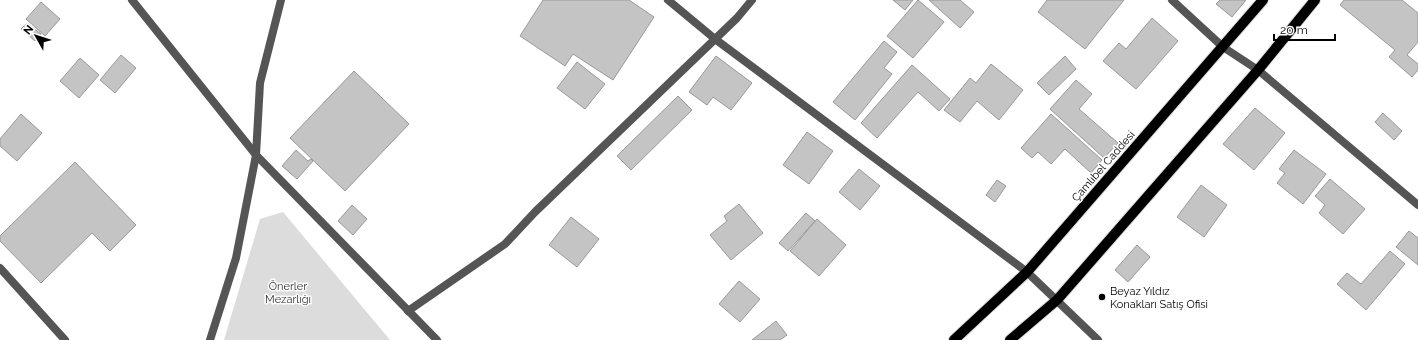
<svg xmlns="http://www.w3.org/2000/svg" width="1418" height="340" viewBox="0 0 1418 340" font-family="Raleway,sans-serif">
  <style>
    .green { fill: #dcdcdc }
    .building { fill: #c4c4c4; stroke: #999 }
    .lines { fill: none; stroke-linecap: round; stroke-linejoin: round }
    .primary-casing { stroke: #dbdbdb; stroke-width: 12 }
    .minor { stroke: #555; stroke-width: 8 }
    .primary { stroke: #000; stroke-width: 10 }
    .poi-dot { fill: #000; stroke: #fff; stroke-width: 1.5 }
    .labels { text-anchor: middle; stroke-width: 3; stroke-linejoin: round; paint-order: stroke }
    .street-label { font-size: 11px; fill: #000; stroke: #fff }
    .park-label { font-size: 11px; fill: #333; stroke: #fff }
    .poi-label { font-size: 11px; fill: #000; stroke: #fff; text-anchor: start }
  </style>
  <rect width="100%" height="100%" fill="#fff"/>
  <!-- green -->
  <path class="green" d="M283,212L390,340H224L260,219Z"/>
  <!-- building -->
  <g class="building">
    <path d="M543,0H629L654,17L613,80L573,54L565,66L520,36Z"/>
    <path d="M893,0H913L905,10Z"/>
    <path d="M918,0L944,22L913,58L887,36Z"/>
    <path d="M929,0H960L974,12L960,28Z"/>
    <path d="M1047,0H1124L1085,49L1038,12Z"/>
    <path d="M1220,0H1246L1232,17L1216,4Z"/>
    <path d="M1344,0H1402L1418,13V42L1407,55L1418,64V70L1412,77L1389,57L1395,50L1340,5Z"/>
    <path d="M41,2L60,19L45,36L26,19Z"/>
    <path d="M1152,18L1178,41L1136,89L1103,61L1119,43L1126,49Z"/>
    <path d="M27,23L41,34L35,41L21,29Z"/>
    <path d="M884,41L897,52L884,68L892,74L855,120L833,102Z"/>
    <path d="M121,55L136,68L115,93L100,80Z"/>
    <path d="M716,56L752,83L731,110L713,97L707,105L689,92Z"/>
    <path d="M1065,56L1076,69L1049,95L1037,83Z"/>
    <path d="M80,58L99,75L79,98L60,81Z"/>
    <path d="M577,62L605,84L585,109L557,88Z"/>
    <path d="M991,64L1023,90L999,120L977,101L960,122L944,110L970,78L976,83Z"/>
    <path d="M912,65L950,99L939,111L918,92L877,138L861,123Z"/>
    <path d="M354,71L409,124L345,191L290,138Z"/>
    <path d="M1076,80L1092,94L1079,109L1118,143L1104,158L1050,109Z"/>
    <path d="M678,96L692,110L631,170L617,156Z"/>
    <path d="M1255,108L1285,133L1254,170L1223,144Z"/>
    <path d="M1383,113L1402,131L1394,140L1375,122Z"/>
    <path d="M21,114L42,133L17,161L0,146V139Z"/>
    <path d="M1051,114L1102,160L1091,173L1065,149L1051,164L1038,152L1032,158L1021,148Z"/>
    <path d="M807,132L833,151L809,184L783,165Z"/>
    <path d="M296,150L308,161L311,159L313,161L297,179L282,166Z"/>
    <path d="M1294,150L1326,174L1303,204L1277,183L1285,173L1279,169Z"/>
    <path d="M75,162L136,225L110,251L92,233L41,283L0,241V236Z"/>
    <path d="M859,169L880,186L860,210L839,192Z"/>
    <path d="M1330,179L1365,209L1343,234L1319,213L1325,205L1315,196Z"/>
    <path d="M997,180L1006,186L995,202L986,195Z"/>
    <path d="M1201,185L1227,205L1204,237L1177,217Z"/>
    <path d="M739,204L763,233L731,260L710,235L727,221L724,216Z"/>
    <path d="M352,205L367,219L353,235L338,221Z"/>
    <path d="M806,213L815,221L788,251L779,243Z"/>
    <path d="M571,217L599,239L577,267L549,245Z"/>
    <path d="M817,219L846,245L819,276L790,251Z"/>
    <path d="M1409,231L1418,238V265L1396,247Z"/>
    <path d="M1137,245L1150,257L1128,282L1115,270Z"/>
    <path d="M1390,251L1405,264L1366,310L1337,284L1347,273L1361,284Z"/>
    <path d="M739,281L760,299L740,322L719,304Z"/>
    <path d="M776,321L787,335L780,340H752Z"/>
  </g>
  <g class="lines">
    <!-- primary casing -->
    <g class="primary-casing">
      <g id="primary">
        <path d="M954,340L1027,272L1263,0"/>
        <path d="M1010,340L1057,300L1258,70L1315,0"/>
      </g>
    </g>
    <!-- minor -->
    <g class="minor">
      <path d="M132,0L256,155L437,340"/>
      <path d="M668,0L715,39L1027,272L1098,340"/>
      <path d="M1172,0L1223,47L1258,70L1418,205"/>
      <path d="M0,268L65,340"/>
      <path d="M408,311L505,244L535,212L737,18L752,0"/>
      <path d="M210,340L236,258L256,155L260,83L281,0"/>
    </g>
    <!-- primary -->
    <use href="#primary" class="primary"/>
  </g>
  <!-- markers -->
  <circle class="poi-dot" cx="1102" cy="297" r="4"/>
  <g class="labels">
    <!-- street labels -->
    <g class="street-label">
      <text transform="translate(1103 166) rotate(-49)" y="4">Çamlıbel Caddesi</text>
    </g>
    <!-- park labels -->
    <g class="park-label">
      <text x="288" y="290">Önerler<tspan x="288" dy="13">Mezarlığı</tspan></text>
    </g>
    <!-- poi labels -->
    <g class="poi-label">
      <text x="1110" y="295">Beyaz Yıldız<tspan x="1110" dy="13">Konakları Satış Ofisi</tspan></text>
    </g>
  </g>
  <!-- north arrow -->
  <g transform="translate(36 36) rotate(309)" stroke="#ffffff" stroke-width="3" paint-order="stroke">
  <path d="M0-3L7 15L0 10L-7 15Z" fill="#000000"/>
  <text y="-6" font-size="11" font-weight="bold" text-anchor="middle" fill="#000000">N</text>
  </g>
  <!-- scale -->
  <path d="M1274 34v6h61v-6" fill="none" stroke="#000000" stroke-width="2"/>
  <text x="1280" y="34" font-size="12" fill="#000000" stroke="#ffffff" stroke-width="3" paint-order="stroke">20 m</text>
</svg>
